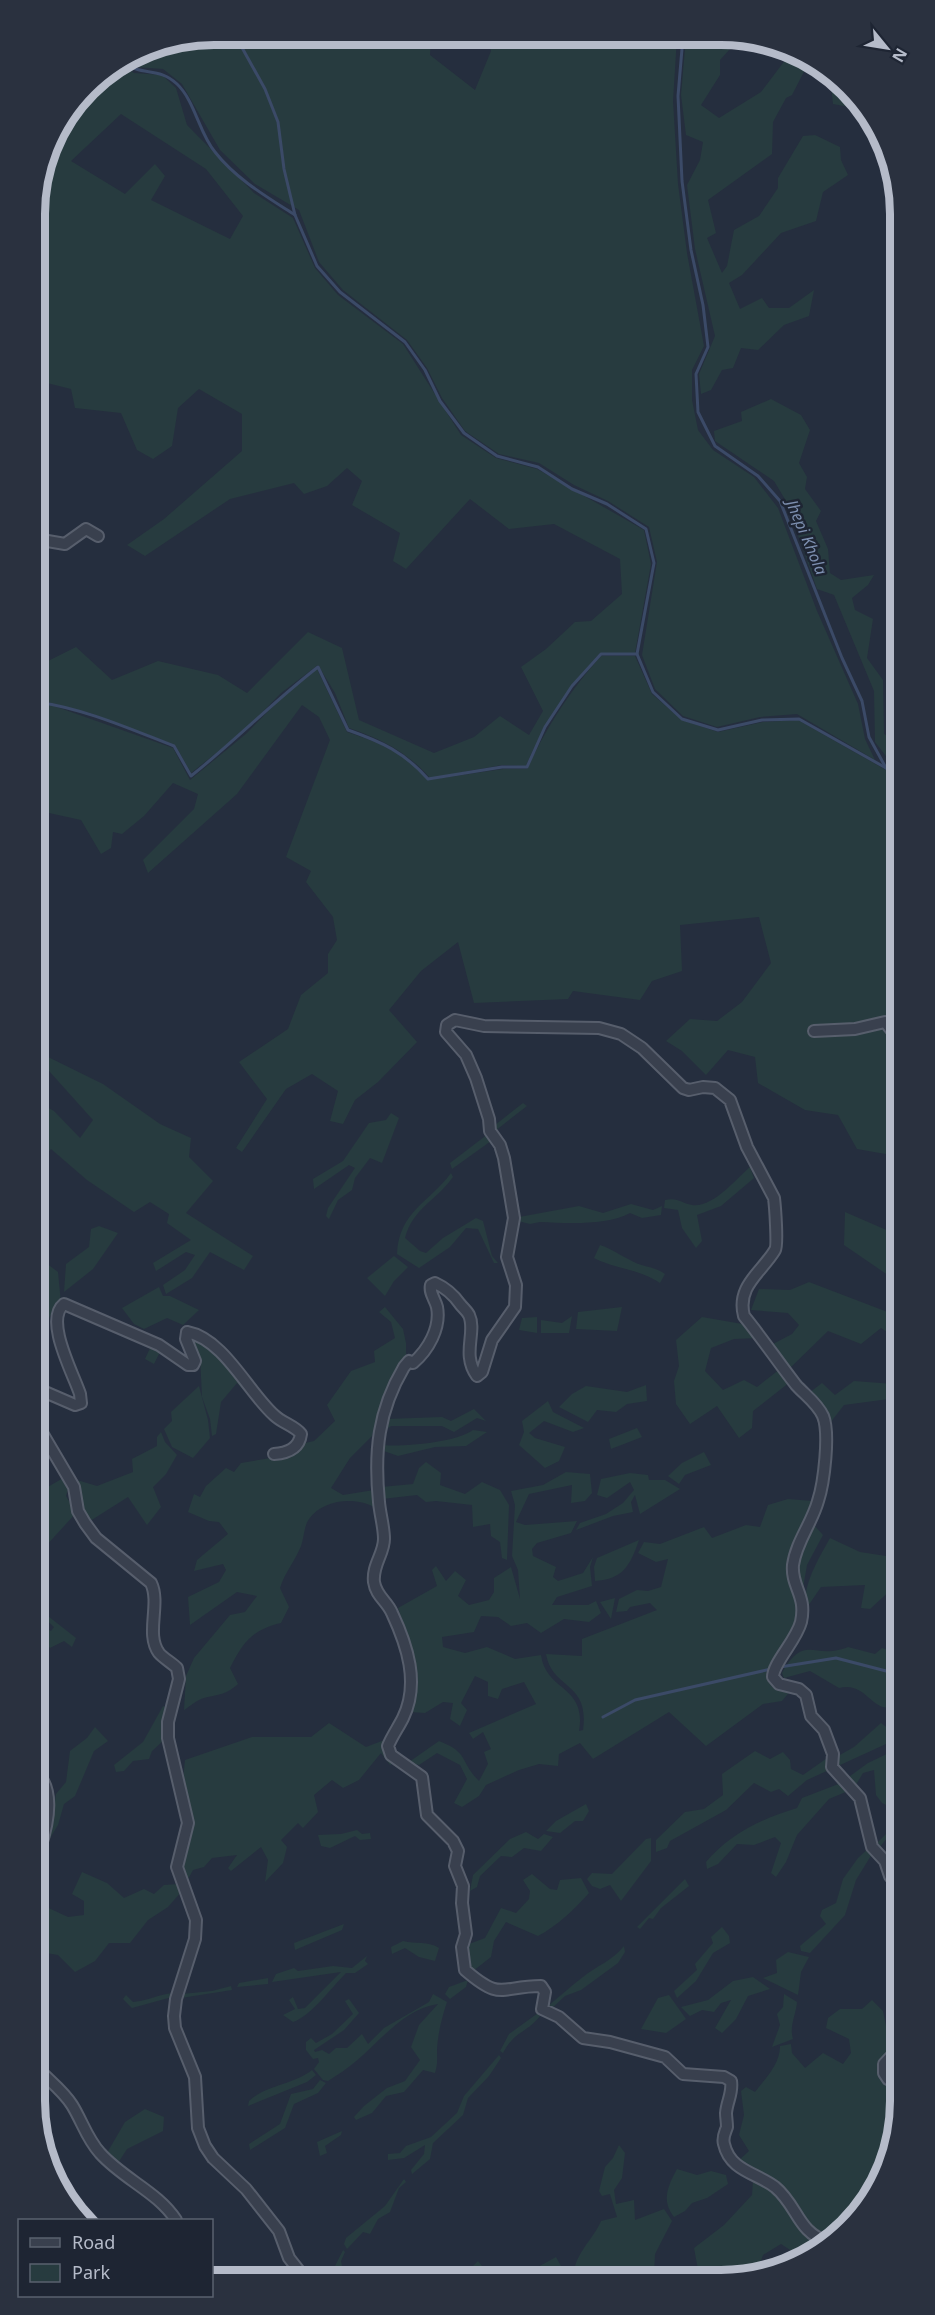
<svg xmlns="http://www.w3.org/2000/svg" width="935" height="2315" viewBox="0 0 935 2315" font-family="'Noto Sans',sans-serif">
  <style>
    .green { fill: #273b3f; fill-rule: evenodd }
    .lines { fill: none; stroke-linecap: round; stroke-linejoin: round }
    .stream { stroke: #3b4a67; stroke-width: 3 }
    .street-casing { stroke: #575e6c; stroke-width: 14 }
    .street { stroke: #39404e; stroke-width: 10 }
    .labels { text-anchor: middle; stroke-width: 5; stroke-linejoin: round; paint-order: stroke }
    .water-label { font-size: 16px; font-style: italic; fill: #7d8fb0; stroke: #1e2533 }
    .rim { fill: none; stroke: #b5bbc9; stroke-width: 8 }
  </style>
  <rect width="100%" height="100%" fill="#252e3e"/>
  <!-- green -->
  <g class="green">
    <path d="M214,35L431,36L430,55L475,90L491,51L486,36L677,37L673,101L678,184L687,253L704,346L692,370V400L698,430L713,450L754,477L778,508L817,611L858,704L865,739L875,760L797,714L760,717L717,727L683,716L655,689L642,655L657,562L649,527L608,501L574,485L539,463L499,454L465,431L442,398L427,368L407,340L343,290L319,262L299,210L255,184L220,150L182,84L163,69L135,67L126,60L146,48Z"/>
    <path d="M686,37L740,38L720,60V75L701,105L719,118L761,92L789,55L801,54L810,60L792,95L786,98L773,122L772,154L708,200L716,233L707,238L722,273L727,266L734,230L759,216L778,188V178L803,136L815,135L840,147L841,160L848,175L823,192L816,221L781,233L742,275L729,283L740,309L762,298L769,308H789L814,290L809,316L784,325L758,350L741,348L733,368L722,370L711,390L701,394L699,374L715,336L695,249L687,185L700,160L703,142L686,135L681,95Z"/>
    <path d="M121,63L134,73L162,75L176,88L187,125L254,193L293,218L315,268L338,295L403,344L461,435L496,458L537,469L644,530L651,564L635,653H600C568,688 545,722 526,766L502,765L430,778C406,751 383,740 349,728L335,693L318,665L281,693L244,731L191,773L175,745L90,713L36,699V667L76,647L112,680L158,661L218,675L247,693L308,632L342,648L359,720L434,753L474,737L500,716L529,735L543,711L521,667L546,649L575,622L591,621L622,594L620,559L554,524L509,529L470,499L406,569L393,561L400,533L352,505L362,481L347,468L327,486L304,494L294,483L230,499L145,556L127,545L164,519L242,451V414L199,389L178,408L172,446L153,459L137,450L121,413L75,408L71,389L35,380V202L53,134L95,79ZM121,114L206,169L243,216L230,239L151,200L165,176L155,164L125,194L71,161Z"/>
    <path d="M824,70L848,87L860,109L833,104L831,86L821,82Z"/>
    <path d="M771,399L801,415L810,430L799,463L807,477L805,489L821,511L816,521L828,549L830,573L841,580L874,575L868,585L852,598L855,610L873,619L867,658L883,680L884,734L896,741V769L875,742L874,691L834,595L817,589L786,501L774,481L715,441L714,431L742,421L741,412Z"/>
    <path d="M601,656H635L652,694L682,720L718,732L763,722L798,720L886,770L896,780L897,1156L857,1149L838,1115L805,1110L758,1083L755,1057L728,1050L706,1075L682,1051L666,1041L690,1019L717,1021L742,1002L771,963L759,917L680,925L682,971L652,981L640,1000L573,991L568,999L474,1003L458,942L421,971L389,1010L417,1042L378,1082L355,1100L343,1124L330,1121L338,1091L312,1074L286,1089L242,1152L236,1148L267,1099L239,1062L288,1029L301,995L328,973V954L337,940L333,917L306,882L311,871L286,857L330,740L319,717L302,705L237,794L148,873L143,860L194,809L198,794L173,783L144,816L122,834L113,832L111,848L101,854L81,820L49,813L37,816L36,703L54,706L173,748L190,780L247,733L283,696L317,669L347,732C381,743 404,753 428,780L503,769H527C548,725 569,692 601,656Z"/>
    <path d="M44,1055L103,1084L160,1124L191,1138L189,1157L213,1181L186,1213L253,1256L244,1270L210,1252L192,1278L166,1294L163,1285L185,1270L195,1255L186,1252L156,1271L153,1263L191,1240L167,1223L169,1214L150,1202L134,1212L87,1180L51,1149L38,1162V1102L54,1111L80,1138L93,1120L41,1062Z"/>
    <path d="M523,1103L527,1106L495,1131V1125Z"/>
    <path d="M391,1113L399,1118L382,1163L370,1158L355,1178L352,1190L338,1200L329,1219L326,1216L328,1208L355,1168L349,1165L314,1189L313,1179L343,1161L369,1123L386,1120Z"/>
    <path d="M488,1134L491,1141L452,1169L450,1163Z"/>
    <path d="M750,1167L754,1178L721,1206L697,1215L702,1241L696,1248L682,1228L678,1210L664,1208L665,1200C678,1197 681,1203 692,1205C713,1208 736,1179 750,1167Z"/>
    <path d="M451,1173L453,1177C436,1201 413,1208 405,1238L420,1251L426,1253L443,1238L476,1218L483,1221L492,1256L498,1263H494L478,1229L466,1228L450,1247L419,1268L397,1254C399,1211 429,1203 451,1173Z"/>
    <path d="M631,1204L653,1210L662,1206L661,1215L642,1218L630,1213C607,1226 566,1223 540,1222L530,1224L518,1221L519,1217L579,1206L603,1213Z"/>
    <path d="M845,1212L898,1235V1282L844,1245Z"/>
    <path d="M99,1226L118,1233L93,1269L64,1292L66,1264L89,1247L91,1229Z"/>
    <path d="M600,1245C612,1249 618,1254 630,1260C641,1267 654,1266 665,1274L660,1283C637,1268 618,1270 594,1258Z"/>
    <path d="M394,1256L408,1267L394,1281L385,1296L367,1278Z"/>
    <path d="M38,1257L58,1272L61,1303L50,1316L38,1344Z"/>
    <path d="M809,1282L898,1316V1339L881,1328L861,1344L828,1331L789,1369L771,1345L792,1334L799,1325L788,1313L751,1310L759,1289L790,1290Z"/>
    <path d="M159,1287L163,1296H170L199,1310L183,1325L167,1318L144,1329L134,1324L122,1308Z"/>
    <path d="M385,1307L403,1329L406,1343V1360L380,1406L372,1436L350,1458L331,1488L343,1495L374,1490L376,1508C356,1496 323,1499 309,1519C304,1526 304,1538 301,1546C295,1561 285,1572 280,1588L289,1607L281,1623C252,1630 244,1641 230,1668L238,1684C226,1695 219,1694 204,1698C198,1699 189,1707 184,1710L186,1676L194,1658L230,1615L245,1612L257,1596L237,1592L190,1625L188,1597L219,1582L226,1570L223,1564L194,1571L197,1560L228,1534L219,1522L209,1521L188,1512L194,1494L200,1497L206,1486L226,1468L234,1472L241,1463L288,1455L301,1444L314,1441L335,1421L327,1405L351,1371L375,1362L374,1351L395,1338L391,1322L379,1312Z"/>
    <path d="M622,1307L617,1331L576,1329L578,1312Z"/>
    <path d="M572,1316L569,1333H541V1320L562,1323Z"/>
    <path d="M537,1317V1333L519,1330L522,1318Z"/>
    <path d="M702,1317L748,1325L757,1338L734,1339L711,1348L705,1371L723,1390L744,1380L757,1387L780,1369L790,1382L753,1411L752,1428L739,1438L717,1406L690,1424L676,1404L674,1381L679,1366L676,1340Z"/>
    <path d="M190,1335L205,1342L253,1394L250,1397L237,1383L221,1402L216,1434L212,1436L210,1419L202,1397L200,1356L190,1342Z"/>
    <path d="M152,1344L161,1350L154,1364L145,1359Z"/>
    <path d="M854,1381L894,1384L889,1399L844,1405L830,1423L809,1393L822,1383L835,1395Z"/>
    <path d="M646,1385L647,1401L627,1404L616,1412L597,1410L588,1422L559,1407L572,1394L586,1386L627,1392Z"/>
    <path d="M199,1386L208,1420L210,1438L193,1458L172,1447L164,1429L172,1421L171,1412Z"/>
    <path d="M548,1401L553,1412L584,1428L573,1432L544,1421L529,1433L535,1438L565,1447L559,1461L545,1468L519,1445L524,1432L522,1421Z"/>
    <path d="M474,1409L486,1421L477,1418L454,1432L442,1426H391L381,1434L386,1419L442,1417L451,1421Z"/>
    <path d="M637,1428L642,1437L611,1449L609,1439Z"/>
    <path d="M473,1430L487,1432L466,1446L435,1447L398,1456L381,1450L380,1445C402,1447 455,1443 473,1430Z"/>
    <path d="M161,1432L165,1442L177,1455L166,1474L153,1487L161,1507L147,1525L128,1497L90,1521L85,1515L77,1480L97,1486L133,1472L132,1459L157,1446V1437Z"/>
    <path d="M704,1452L711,1465L685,1475L679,1484L668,1476L682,1463Z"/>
    <path d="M426,1462L441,1473L440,1485L465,1494L482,1482L500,1490L509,1505L507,1560L502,1558L500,1542L491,1536L490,1524L473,1527L472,1505L436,1501L426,1502L417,1495L382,1499L381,1487L413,1484L419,1468Z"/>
    <path d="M566,1472L590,1474L592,1493L585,1501L571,1503L572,1485L529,1494L516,1522L525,1525L577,1521L571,1533L537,1543L532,1549L533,1556L556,1567L553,1577L558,1581L583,1573L593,1557L590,1567L592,1586L557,1597L552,1605H588L596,1601L601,1613L589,1622L564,1619L541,1633L527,1623L511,1626L498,1617L481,1616L474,1632L442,1637L443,1647L465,1653L487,1647L515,1659L541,1655C546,1692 587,1685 579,1731L583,1730C590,1681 552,1690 546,1654L582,1656V1639L657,1610L650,1603L630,1607L627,1611L616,1612L619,1599L637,1590L648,1591L661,1587L668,1559L656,1562L638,1553L644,1542L660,1544L704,1527L712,1538L746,1525L760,1527L768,1505L788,1499L813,1501C804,1521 792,1543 790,1565C789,1580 792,1579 796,1591C807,1619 785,1650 768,1670L770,1679L792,1689L782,1701L763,1704L706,1746L669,1712L593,1759L580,1743L559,1754L558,1766L539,1764L519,1770L486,1785L479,1796L462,1807L454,1803L467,1779L460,1765L437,1753L419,1765L409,1762L439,1741C470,1753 459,1761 479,1781L488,1764L484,1752L491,1749L483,1732L473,1739L469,1733L536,1704L524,1682L502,1689L498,1699L488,1696V1682L475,1676L461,1703L467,1710L460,1726L450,1719L453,1703L443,1702L425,1713L410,1712L413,1652L398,1608L437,1586L432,1570L436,1566L446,1581L455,1571L466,1580L458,1596L469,1605L489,1600L494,1592V1578L511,1567L520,1599L518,1570L512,1556L515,1505L511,1491L543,1485Z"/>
    <path d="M630,1473L648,1475L649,1480H665L680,1489L640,1514L635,1495L631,1502L633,1512L613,1516L576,1530L580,1523L606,1514L623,1503L634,1490L630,1482L607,1498L597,1495L601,1479Z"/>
    <path d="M65,1477L69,1486L66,1496L76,1513L44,1548L39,1544V1532L43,1527L39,1522V1492Z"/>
    <path d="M812,1523L823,1535L807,1565L803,1588L795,1579L801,1544Z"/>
    <path d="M830,1538L860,1552L899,1558V1587H894L870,1609L861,1608L865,1585L821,1587L808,1606C799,1589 822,1553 830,1538Z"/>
    <path d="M639,1540C630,1566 623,1579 595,1581L594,1567L597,1558Z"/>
    <path d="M615,1598L611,1619L600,1602Z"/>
    <path d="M39,1609L76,1638L72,1647L64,1641L50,1648L39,1636L46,1628L51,1631L54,1627L39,1613Z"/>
    <path d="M848,1647L875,1654L882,1648L899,1653V1705C872,1718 868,1680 839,1688L810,1671L784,1678L782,1673C805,1632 814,1661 848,1647Z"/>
    <path d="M163,1706L167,1708L165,1739L152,1751L149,1759L133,1761L124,1771L116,1772L114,1765L143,1742Z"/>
    <path d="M899,1720V1811L882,1803L876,1795L874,1770L863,1773L854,1788L846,1779L868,1763L895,1750L886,1744L838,1766V1756L854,1747L881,1723L889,1729Z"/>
    <path d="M329,1723L366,1747L387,1739L395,1763L390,1765L381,1753L359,1780L343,1788L332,1780L314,1795L318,1812L303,1828L298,1823L281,1840L287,1847L283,1863L265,1882L268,1860L261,1847L231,1871L228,1868L237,1855L212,1858L204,1867L193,1870L187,1881L182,1868L193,1826L183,1779L185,1760L252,1737H311Z"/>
    <path d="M95,1727L108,1741L94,1751L75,1796L64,1804L58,1825L49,1840L56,1794L66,1782L70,1751L87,1738Z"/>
    <path d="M755,1751L770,1759L783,1752L790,1760L791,1769L803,1775L830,1756L831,1769L807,1780L788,1796L779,1789L771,1792L754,1783L726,1810L670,1841L667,1848L656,1852V1840L685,1812L704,1809L723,1795L722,1774Z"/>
    <path d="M841,1783L848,1791L829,1799L797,1835L786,1862L776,1877L771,1873L781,1843L775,1837L754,1845L737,1844L718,1864L707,1869L706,1862C730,1834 761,1819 797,1808L802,1798Z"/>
    <path d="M586,1804L589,1811L583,1821H575L560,1833L546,1831L556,1821Z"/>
    <path d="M899,1821V1831L889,1836L877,1850L875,1845Z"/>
    <path d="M357,1830L362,1834L370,1833L371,1839L360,1840L355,1836L330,1848L321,1846L318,1835L341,1834Z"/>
    <path d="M526,1832L538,1839L544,1834L553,1837L541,1851L524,1848L512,1857L501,1856L480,1876L477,1887L470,1891L473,1875L510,1839Z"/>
    <path d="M651,1838V1861L621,1901L610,1885L600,1889L592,1886L587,1879L592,1873L612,1874L646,1839Z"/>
    <path d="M869,1848L872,1854L856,1880L845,1915L810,1953L801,1951L800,1946L826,1924L820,1916L822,1910L836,1903L843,1879L858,1858Z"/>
    <path d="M82,1872L107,1883L124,1898L144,1889L154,1894L164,1885L178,1884L181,1892L168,1907L148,1920L130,1943H109L95,1961L75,1972L58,1955L40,1952V1904L68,1917L84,1915V1901L72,1894Z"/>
    <path d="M532,1874L550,1889L557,1890L560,1880L581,1878L589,1893C575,1909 557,1926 538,1936L506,1922L494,1941L491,1957L473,1971L467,1963L469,1944L485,1938L501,1908L516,1913L529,1899L530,1891L523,1880Z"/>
    <path d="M685,1879L689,1886L661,1908L653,1919L649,1918L640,1929L637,1927Z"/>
    <path d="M344,1924L342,1930L295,1950L294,1943Z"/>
    <path d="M722,1927L729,1936L730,1943L713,1953L696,1981L677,1998L674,1991L697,1970L695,1964L713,1943L711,1937Z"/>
    <path d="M403,1941C415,1944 429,1941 439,1948L435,1961L419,1957L405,1948L392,1954L391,1947Z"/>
    <path d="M624,1946L625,1952L618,1963L581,1990L565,1996L550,2010L547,2007C559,1997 571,1986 583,1977C598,1965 612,1961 624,1946Z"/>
    <path d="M788,1952L809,1957L801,1972L798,1995L763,1978L777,1973L776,1960Z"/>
    <path d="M367,1956L365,1961L368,1964L355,1973H346C331,1988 311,2016 293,2022L283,2015L295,2009L289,2000L293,1997L298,2009L305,2008L341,1972L272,1982L276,1974L294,1968L298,1971L333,1966L352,1968Z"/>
    <path d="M753,1977L770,1989L748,1996L736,2019L722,2033L715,2028L731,2000L721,2003L714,2012L702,2010L690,2016L681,2007L708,2000L733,1981Z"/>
    <path d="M268,1978V1984L237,1987L239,1983Z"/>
    <path d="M468,1980L466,1987L450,1999L445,1994L449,1987Z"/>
    <path d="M231,1986L232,1990L181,1998L182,1994L212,1991Z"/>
    <path d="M173,1993L172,1997L132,2008L123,1999L126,1995L133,2002C148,2001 159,1994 173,1993Z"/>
    <path d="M433,1994L447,2002C442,2017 438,2033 437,2049C437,2058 438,2064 435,2073L423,2070L404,2092L386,2096L372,2113L356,2120L354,2117L364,2106L387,2088L405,2081L420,2060L411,2047L419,2025L438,2004C405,2008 379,2042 355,2062C347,2069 337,2075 328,2081L323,2080L314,2069L319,2062L318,2058L313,2059L306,2050V2042L311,2038L316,2043L332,2034L353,2014L345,2001L349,1999L359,2013L344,2030L314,2050L315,2052L322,2050L329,2054L336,2048H347L362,2034L368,2044L384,2028L429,2002Z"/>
    <path d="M784,1994L797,2002C796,2015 789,2026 793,2039L772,2047L780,2025L777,2014L783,2007Z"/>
    <path d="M669,1995L686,2019L666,2033L641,2029L658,1998Z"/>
    <path d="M872,2000L883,2011L888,2036L891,2053L882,2073L900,2080V2112L887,2169L856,2219L830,2241L819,2237L738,2161L749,2151L739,2135L744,2115L741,2091L746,2087L755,2092C766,2078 780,2064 780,2046L791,2044L792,2053L805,2068L823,2053L843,2064L851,2053L849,2039L826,2028L828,2018L840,2009H862Z"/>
    <path d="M888,2010L900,2022V2043L893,2051Z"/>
    <path d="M538,2013L540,2016C527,2033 514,2031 503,2053L500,2051L509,2034Z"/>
    <path d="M499,2055L501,2058L489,2076L468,2098L463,2115L433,2143L430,2159L412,2174L411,2170L424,2154L425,2145L404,2158L388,2160V2154L400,2153L406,2146L431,2137L457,2113L464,2096Z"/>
    <path d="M312,2070L316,2075L307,2082L248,2106L249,2101C266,2085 293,2085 312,2070Z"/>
    <path d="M320,2080L326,2083L318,2093L294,2104L285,2128L250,2150L249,2144L280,2124L291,2094L313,2089Z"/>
    <path d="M145,2109L164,2117L163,2131L127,2149L118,2163L107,2153L125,2122Z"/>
    <path d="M342,2131L341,2135L325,2146L327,2153L320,2156L317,2142Z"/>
    <path d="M619,2145L625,2153L622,2178L614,2190L616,2204L634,2200L635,2220L664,2209L672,2221L655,2254L654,2275H575C571,2258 595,2237 601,2221L617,2217L610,2194L602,2196L599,2191L605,2167L613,2158Z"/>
    <path d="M677,2169L697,2175L711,2171L726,2175L728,2184L707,2198L692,2203L685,2211L674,2217C661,2200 668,2186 677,2169Z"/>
    <path d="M404,2179L406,2182L399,2188L390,2212L378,2219L370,2234L363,2232L347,2249L344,2244L346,2238L385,2206Z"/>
    <path d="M753,2180L774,2192L825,2244L804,2259L781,2244L763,2255L756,2275H699L694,2248L724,2225L752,2195Z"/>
    <path d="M343,2250L345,2252L341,2261L344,2276H337L333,2270Z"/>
    <path d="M556,2257L561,2266L555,2275L533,2276L536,2268Z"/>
    <path d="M478,2261L490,2276H467V2272Z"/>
  </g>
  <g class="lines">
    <!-- stream -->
    <g class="stream">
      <path d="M235,35L265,89L278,122L284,169L295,215L317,266L340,292L405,342L425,370L440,401L464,433L497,456L538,467L572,489L607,504L646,529L654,563L637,654L653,692L682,719L718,730L762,720L799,719L886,768"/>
      <path d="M683,37L678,96L682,181L691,250L703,305L708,347L696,374L698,412L715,446L758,476L780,501L842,658L862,701L869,737L886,768L896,777"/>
      <path d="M123,62C142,77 158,66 177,84C195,101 199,133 215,152C236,179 267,197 295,215"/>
      <path d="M36,702C83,708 130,729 174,746L191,776C235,741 274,701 318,667L348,730C382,742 404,752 428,779L502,767H527L545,727L572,686L601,654H637"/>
      <path d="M780,1667L836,1658L890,1672L899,1670"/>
      <path d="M603,1717L635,1700L771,1669"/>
    </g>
    <!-- street casing -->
    <g class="street-casing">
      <g id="street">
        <path d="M36,539L65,544L86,529L98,536"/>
        <path d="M814,1031L855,1029L885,1022L897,1037"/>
        <path d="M38,1389L75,1405L81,1403L80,1394C73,1373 44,1320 64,1304L159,1345L188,1365H193L195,1361L186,1339L187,1332C224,1339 248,1392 274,1415C282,1423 295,1426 301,1434C299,1449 287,1453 274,1454"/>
        <path d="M38,1426L74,1487L78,1511L85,1523L96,1538L151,1583C161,1604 145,1634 159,1653C163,1658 172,1663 177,1668L179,1679L168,1722V1738L188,1823L177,1867L196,1920L195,1939L176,1999L174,2016L175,2028L195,2077L198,2128L205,2146L213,2158L246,2189L279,2231L289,2258L304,2277"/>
        <path d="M39,1775C55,1794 47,1827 40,1848"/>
        <path d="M900,2047L884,2064V2073L888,2079L900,2077"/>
        <path d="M40,2071C51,2082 64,2092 72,2105C82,2121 87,2139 100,2153C123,2179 158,2192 176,2220"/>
        <path d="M828,2242C797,2232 798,2206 775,2187C757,2173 730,2171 724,2144C722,2137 725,2133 727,2127C727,2122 726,2117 726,2113C727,2101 733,2093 731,2081L724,2077L683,2074L665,2057L610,2042L583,2038L559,2017L542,2009L545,1992L541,1986C500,1986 502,2002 465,1970L462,1947L466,1934L462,1903L463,1886L455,1866L458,1851L453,1841L427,1815L422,1777L391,1755L388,1746C392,1736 398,1728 403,1718C420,1683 407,1645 392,1613C387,1601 376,1596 374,1582C372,1565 384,1554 384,1539C384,1527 380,1514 379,1502C374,1452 378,1411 404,1367L409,1361L413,1363C428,1350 441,1328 437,1307C435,1299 429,1293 431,1285L435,1283C446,1288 453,1294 460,1304C463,1308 467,1311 469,1315C477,1332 461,1354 477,1376L482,1372L492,1340L515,1307L516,1285L507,1257L514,1218L504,1158L500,1145L490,1131L489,1119L476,1078L466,1055L446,1032L447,1025L455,1020L484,1026L599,1028L621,1034L642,1048L683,1088L689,1090L703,1087L715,1088L730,1100L747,1147L774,1198C775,1206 778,1245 775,1250C762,1272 736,1286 744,1316C762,1338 778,1362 796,1385C805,1395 817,1403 823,1416C830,1433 824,1483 818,1501C812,1523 796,1542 793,1565C791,1587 807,1595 801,1622C796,1641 773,1663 773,1677L779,1684L799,1689L806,1695L811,1716L824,1730L833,1754L832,1767L860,1798L872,1847L885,1861L890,1876L899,1887"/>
      </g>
    </g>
    <!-- street -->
    <use href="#street" class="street"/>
  </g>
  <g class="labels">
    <!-- water labels -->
    <g class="water-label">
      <text transform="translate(807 537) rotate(67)" y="6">Jhepi Khola</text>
    </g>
  </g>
  <!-- crop -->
  <path d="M0 0H935V2315H0ZM214 45H721A169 169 0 0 1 890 214V2101A169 169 0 0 1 721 2270H214A169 169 0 0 1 45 2101V214A169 169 0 0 1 214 45Z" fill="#2a313f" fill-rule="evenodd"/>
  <path class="rim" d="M214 45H721A169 169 0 0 1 890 214V2101A169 169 0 0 1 721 2270H214A169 169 0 0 1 45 2101V214A169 169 0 0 1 214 45Z"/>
  <!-- legend -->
  <rect x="18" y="2219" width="195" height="78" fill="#1e2533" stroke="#5a616f" stroke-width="1.5"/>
  <rect x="30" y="2238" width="30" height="9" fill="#39404e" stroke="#5a616f" stroke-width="1.5"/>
  <text x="72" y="2249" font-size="18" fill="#b5bbc9">Road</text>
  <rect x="30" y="2264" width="30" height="18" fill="#273b3f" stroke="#5a616f" stroke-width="1.5"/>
  <text x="72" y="2279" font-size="18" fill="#b5bbc9">Park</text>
  <!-- north arrow -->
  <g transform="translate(887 48) rotate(120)" stroke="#1e2533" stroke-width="4.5" paint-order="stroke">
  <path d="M0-4.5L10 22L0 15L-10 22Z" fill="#b5bbc9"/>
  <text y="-9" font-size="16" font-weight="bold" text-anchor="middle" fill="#b5bbc9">N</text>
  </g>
</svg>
